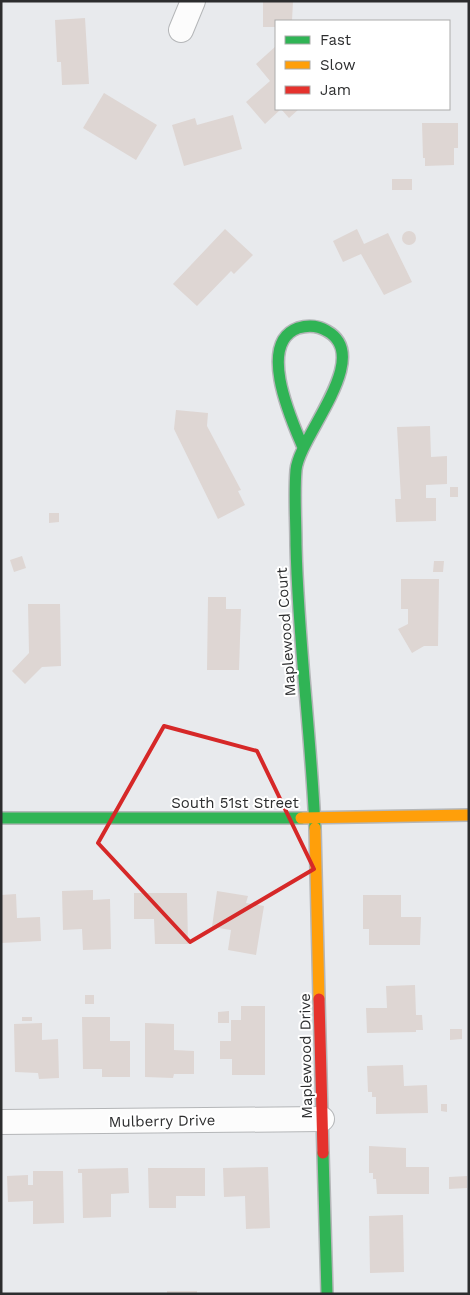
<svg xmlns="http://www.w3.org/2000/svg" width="470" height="1295" viewBox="0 0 470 1295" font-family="'Work Sans',sans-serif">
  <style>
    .building { fill: #ded6d3 }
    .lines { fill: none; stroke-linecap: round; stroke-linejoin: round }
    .street-casing { stroke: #b4b6b8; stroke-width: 26 }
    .fast-casing { stroke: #b4b6b8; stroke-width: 14 }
    .slow-casing { stroke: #b4b6b8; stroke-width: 14 }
    .jam-casing { stroke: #b4b6b8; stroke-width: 14 }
    .street { stroke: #fcfcfc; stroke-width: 24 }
    .fast { stroke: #30b455; stroke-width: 11 }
    .slow { stroke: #ff9f0a; stroke-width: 11 }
    .jam { stroke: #e5322d; stroke-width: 11 }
    .marked { fill: none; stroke: #d62828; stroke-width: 4; stroke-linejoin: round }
    .labels { text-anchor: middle; stroke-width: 4; stroke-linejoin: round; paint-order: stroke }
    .street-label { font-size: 15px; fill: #2c2d2e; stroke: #fff }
  </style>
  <rect width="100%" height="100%" fill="#e8eaed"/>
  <!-- building -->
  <g class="building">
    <path d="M263,1H293L292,21H276V27H263Z"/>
    <path d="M85,18L89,84L62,85L61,62H57L55,20Z"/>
    <path d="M276,46V109H299L289,118L281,109L265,124L246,102L270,81L256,64Z"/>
    <path d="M104,93L157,125L136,160L83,128Z"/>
    <path d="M233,115L242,149L184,166L172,125L195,118L197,125Z"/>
    <path d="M422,123H458V148H454V165L425,166V158H423Z"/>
    <rect x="392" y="179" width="20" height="11"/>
    <path d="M225,229L253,255L234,274L231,271L197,306L173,284Z"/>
    <path d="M357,229L364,244L388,233L412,282L384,295L361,254L343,262L333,241Z"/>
    <circle cx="409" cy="238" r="7"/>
    <path d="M176,410L208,413L207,426L241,490L238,491L245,505L218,519L174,429Z"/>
    <path d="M430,426L431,457L447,456V484L426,485V498H436V521L396,522L395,499H401L397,427Z"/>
    <rect x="450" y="487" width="8" height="10"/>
    <path d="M49,513H59V522L49,523Z"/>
    <path d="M22,556L26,568L14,572L10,560Z"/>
    <path d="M434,561H444L443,572H433Z"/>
    <path d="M401,579H439L438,646H424L412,653L398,629L408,624V609H401Z"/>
    <path d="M208,597H226V609H241L239,670H207Z"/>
    <path d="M28,604H60L61,666L42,667L25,684L12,671L29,653Z"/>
    <path d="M93,890V900L110,899L111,949L83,950L82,929L63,930L62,891Z"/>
    <path d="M217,891L248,896L246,903L264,906L256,955L228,950L231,930L212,927Z"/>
    <path d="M134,893H187L188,944H155L154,919H134Z"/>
    <path d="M16,894L17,918L40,917L41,941L1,943V895Z"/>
    <path d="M363,895H401V917H421L420,945H369V929H363Z"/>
    <path d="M415,985L416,1015H422L423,1030H416V1032L367,1033L366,1008H387L386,986Z"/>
    <rect x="85" y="995" width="9" height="9"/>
    <path d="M241,1006H265V1075H232V1059H220V1041H231V1020H241Z"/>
    <path d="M229,1011V1023H218V1012Z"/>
    <rect x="22" y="1017" width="10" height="4"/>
    <path d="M82,1017H110V1041H130V1077H102V1069H83Z"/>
    <path d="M42,1023V1040L58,1039L59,1078L39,1079L38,1073L15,1072L14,1024Z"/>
    <path d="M145,1023L174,1024V1050L194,1051V1074H174L173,1078L145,1077Z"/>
    <path d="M450,1029H462V1039L450,1040Z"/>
    <path d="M403,1065L404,1086L427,1085L428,1113L376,1114V1097H372V1092H368L367,1066Z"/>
    <path d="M441,1104H447V1112L441,1111Z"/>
    <path d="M369,1146L406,1148V1167H429V1194H377L376,1179H373V1173H369Z"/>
    <path d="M268,1167L270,1228L246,1229L245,1196L224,1197L223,1168Z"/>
    <path d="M128,1168L129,1193L111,1194V1217L83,1218L82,1173H78V1169Z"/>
    <path d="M148,1168H205V1196H176V1208H149Z"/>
    <path d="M33,1171H63L64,1223L33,1224V1201L8,1202L7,1176L28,1175V1185H33Z"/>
    <path d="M467,1176V1188L449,1189V1177Z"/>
    <path d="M403,1215L404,1272L370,1273L369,1216Z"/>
    <rect x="167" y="1291" width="30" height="3"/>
  </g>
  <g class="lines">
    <!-- street casing -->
    <g class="street-casing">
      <g id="street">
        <path d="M181,30L193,1"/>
        <path d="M1,1122L322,1119"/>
      </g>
    </g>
    <!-- fast casing -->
    <g class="fast-casing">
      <g id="fast">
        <path d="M302,445C291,419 257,343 298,328C308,325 319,326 327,331C374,357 299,436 296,470C294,494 296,520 296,545C298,640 311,734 315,828"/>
        <path d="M1,818H301"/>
        <path d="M323,1153L327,1294"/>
      </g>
    </g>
    <!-- slow casing -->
    <g class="slow-casing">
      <g id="slow">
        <path d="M301,818L469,815"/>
        <path d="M315,828L319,999"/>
      </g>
    </g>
    <!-- jam casing -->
    <g class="jam-casing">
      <path id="jam" d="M319,999L323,1153"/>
    </g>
    <!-- street -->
    <use href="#street" class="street"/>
    <!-- fast -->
    <use href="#fast" class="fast"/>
    <!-- slow -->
    <use href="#slow" class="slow"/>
    <!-- jam -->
    <use href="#jam" class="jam"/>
  </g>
  <!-- marked area -->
  <path class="marked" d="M164,726L257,751L314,869L190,942L98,843Z"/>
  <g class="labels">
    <!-- street labels -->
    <g class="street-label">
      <text transform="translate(286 632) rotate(-94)" y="5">Maplewood Court</text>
      <text x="235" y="808">South 51st Street</text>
      <text transform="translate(306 1056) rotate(-91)" y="5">Maplewood Drive</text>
      <text transform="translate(162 1121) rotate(-1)" y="5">Mulberry Drive</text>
    </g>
  </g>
  <!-- border -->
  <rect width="470" height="1295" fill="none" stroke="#2c2d2e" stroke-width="5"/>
  <!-- legend -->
  <rect x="275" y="20" width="175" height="90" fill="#ffffff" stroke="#ababab"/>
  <rect x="285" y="36" width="25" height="8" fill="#30b455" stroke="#ababab"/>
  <text x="320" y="45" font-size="15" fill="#2c2d2e">Fast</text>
  <rect x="285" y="61" width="25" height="8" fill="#ff9f0a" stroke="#ababab"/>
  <text x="320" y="70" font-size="15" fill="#2c2d2e">Slow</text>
  <rect x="285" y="86" width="25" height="8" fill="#e5322d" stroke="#ababab"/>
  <text x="320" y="95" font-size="15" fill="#2c2d2e">Jam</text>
</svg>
